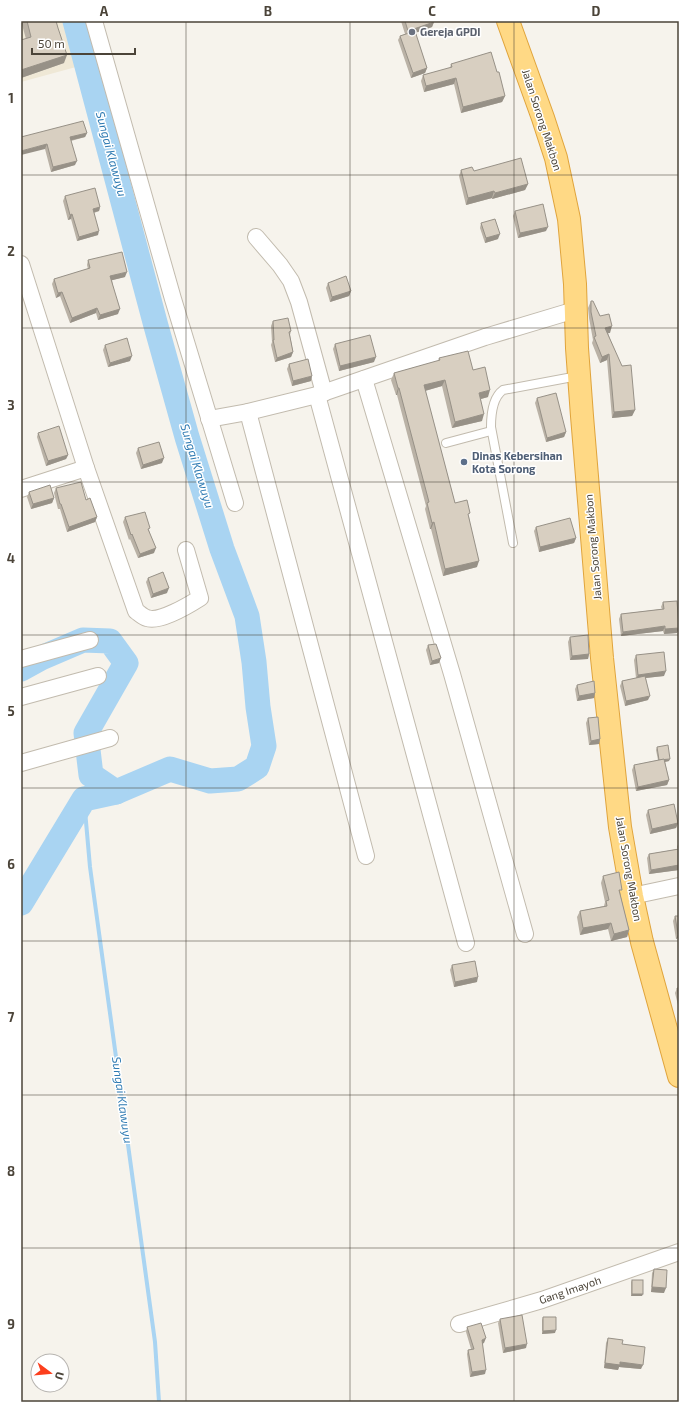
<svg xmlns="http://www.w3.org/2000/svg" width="700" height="1423" viewBox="0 0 700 1423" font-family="'Exo 2',sans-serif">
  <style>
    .education { fill: #efe8d6 }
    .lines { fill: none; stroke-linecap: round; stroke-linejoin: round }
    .stream { stroke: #a9d4f2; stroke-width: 4 }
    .river { stroke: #a9d4f2; stroke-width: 25 }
    .service-casing { stroke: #c2bbae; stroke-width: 10 }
    .minor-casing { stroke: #c2bbae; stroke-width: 18 }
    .trunk-casing { stroke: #e0a43c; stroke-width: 24 }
    .service { stroke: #fff; stroke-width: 8 }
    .minor { stroke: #fff; stroke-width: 16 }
    .trunk { stroke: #ffd985; stroke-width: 22 }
    .wall { fill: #bab2a6 }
    .shaded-wall { fill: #979187 }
    .building { fill: #d8cfc1; stroke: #979187 }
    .grid { fill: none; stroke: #4b4439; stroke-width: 1; stroke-opacity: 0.55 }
    .worship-dot { fill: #6b7280; stroke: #fff; stroke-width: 1.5 }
    .service-dot { fill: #5c6f8a; stroke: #fff; stroke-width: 1.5 }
    .labels { text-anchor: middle; stroke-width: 3; stroke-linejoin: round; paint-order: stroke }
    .worship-label { font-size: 11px; font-weight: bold; fill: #5b616d; stroke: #fff; text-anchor: start }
    .street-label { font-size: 11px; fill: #4b4439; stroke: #fff }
    .service-label { font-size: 11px; font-weight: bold; fill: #4e5e75; stroke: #fff; text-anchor: start }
    .water-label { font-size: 12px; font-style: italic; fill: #2e7ab2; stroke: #fff }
    .neatline { fill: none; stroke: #4b4439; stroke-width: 1.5 }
    .grid-label { font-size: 13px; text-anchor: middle; font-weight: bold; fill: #4b4439 }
  </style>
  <rect width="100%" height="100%" fill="#f6f3ec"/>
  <!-- education -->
  <path class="education" d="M21,21H64L76,67L21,82V78L64,63L21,48Z"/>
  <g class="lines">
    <!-- stream -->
    <path class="stream" d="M84,799L90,867L155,1342L159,1402"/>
    <!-- river -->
    <g class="river">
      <path d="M21,669L41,658L83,640L110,641L126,663L86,733L91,775L116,792L170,769L210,781L238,779L257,767L264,746L258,707L254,662L247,616L222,549L187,437L156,326L75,21"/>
      <path d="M21,903L84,799L116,792"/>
    </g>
    <!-- service casing -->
    <g class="service-casing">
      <g id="service">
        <path d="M446,443L491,431"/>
        <path d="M513,543L491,427C491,415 492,398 503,390L578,376"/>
      </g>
    </g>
    <!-- minor casing -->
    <g class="minor-casing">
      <g id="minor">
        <path d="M94,21L173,299L235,503"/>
        <path d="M256,237L280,265L291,281L299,302L324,393"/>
        <path d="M21,264L86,468"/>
        <path d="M364,379L452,674L525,934"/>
        <path d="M317,395L466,943"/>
        <path d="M248,412L366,856"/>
        <path d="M209,419L248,412L317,395L485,337L575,310"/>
        <path d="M21,489L86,468L136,611C139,613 143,617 147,618C159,623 189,605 200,598L186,550"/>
        <path d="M21,659L90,640"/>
        <path d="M21,697L98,676"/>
        <path d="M21,763L110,738"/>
        <path d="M632,896L679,886"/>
        <path d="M459,1324L542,1300L679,1252"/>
      </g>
    </g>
    <!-- trunk casing -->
    <g class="trunk-casing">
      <path id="trunk" d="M508,21L543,118L556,158L569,219L575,284L577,348L582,416L602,658L620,827L632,896L642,942L679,1076"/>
    </g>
    <!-- service -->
    <use href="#service" class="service"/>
    <!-- minor -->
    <use href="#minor" class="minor"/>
    <!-- trunk -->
    <use href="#trunk" class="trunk"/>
  </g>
  <!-- wall -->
  <g class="wall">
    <path d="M21,21H56L64,63L21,78V40L26,39Z"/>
    <path d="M401,21H433L434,22L432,27L415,33L427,68L425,73L411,78L398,40L400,36L405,34Z"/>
    <path d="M451,64L505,96L502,102L461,113L454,84L424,92L421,81L423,75L450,68Z"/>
    <path d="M87,133L85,137L71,141L75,165L51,172L45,149L21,137Z"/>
    <path d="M461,170L528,184L525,190L492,199V198L466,205L459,176Z"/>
    <path d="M65,196L100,207L99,211L94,213L98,235L77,241L71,219L68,220L63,201Z"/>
    <path d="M515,211L546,231L518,238L513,216Z"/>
    <path d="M481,223L498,239L485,243L480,228Z"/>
    <path d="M88,260L125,277L112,280L118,314L98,320L96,313L70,323L60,296L56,298L52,284L54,279L88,269L87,265Z"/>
    <path d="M328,283L351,291L349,296L330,302L326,288Z"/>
    <path d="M591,301L600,316L610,333H608L635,410L632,416L612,418L607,360L600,363L592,343L593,340L589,318L588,308Z"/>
    <path d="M273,321L291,331L290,335L293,352L291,357L275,362L271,345L272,342L271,326Z"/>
    <path d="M335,344L374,362L339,371L333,349Z"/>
    <path d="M105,345L130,361L108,367L103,350Z"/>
    <path d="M439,358L473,370L488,397L481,399L482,421L452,428L442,386L425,391L455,503L469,517L477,567L443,576L431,529H430L425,509L426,506L397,395H396L391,380L394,373L438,361Z"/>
    <path d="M289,364L311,381L292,386L287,369Z"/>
    <path d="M537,398L566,432L564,437L546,442L535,403Z"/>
    <path d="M38,433L68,455L66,459L46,466L37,437Z"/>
    <path d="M138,448L162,463L141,469L136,453Z"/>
    <path d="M56,488L86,500L97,517L95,522L67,532L60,509H58L54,493Z"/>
    <path d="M29,492L54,498L52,503L31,509L27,497Z"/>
    <path d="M125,517L149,530L154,553L138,558L130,539L129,540L123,522Z"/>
    <path d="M536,527L576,538L574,543L539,552L534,531Z"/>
    <path d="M148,578L167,593L151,598L146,582Z"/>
    <path d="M663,602L679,628L677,633L664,634L663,631L621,636L619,619L621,614L662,609L661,607Z"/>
    <path d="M570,637L589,654L588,659L570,660L568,642Z"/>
    <path d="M428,645L439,663L430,665L426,650Z"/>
    <path d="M636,655L664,676L646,678L648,700L625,706L620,686L622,681L636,678L634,660Z"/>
    <path d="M577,685L595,693L594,698L577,701L575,689Z"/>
    <path d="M588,718L600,739L599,744L589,745L586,723Z"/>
    <path d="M657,747L669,761L665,762L669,780L667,785L636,791L632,770L634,765L658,760L656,750Z"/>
    <path d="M648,810L678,823L676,828L650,834L646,815Z"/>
    <path d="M679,842V870L649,874L647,858L649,854L678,849L677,847Z"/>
    <path d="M603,876L620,894L629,930L627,937L611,941L608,929L580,935L577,917L580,911L604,906L605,902L601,883Z"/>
    <path d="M675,916H679V947L678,938L676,939L673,921Z"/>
    <path d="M452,965L477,982L454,987L450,970Z"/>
    <path d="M677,988H679V1005H678L675,993Z"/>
    <path d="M654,1269L664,1293L651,1292L652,1273Z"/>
    <path d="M632,1280L642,1296H631V1282Z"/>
    <path d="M543,1317L555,1333L542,1334V1320Z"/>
    <path d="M500,1319L526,1348L503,1353L498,1323Z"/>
    <path d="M467,1327L484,1343L482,1344L485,1374L470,1377L467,1354L468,1350L471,1349L466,1332Z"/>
    <path d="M608,1338L622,1344L641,1369L619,1367L618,1370L604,1368L606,1343Z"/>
  </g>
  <!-- shaded-wall -->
  <g class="shaded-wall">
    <path d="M434,22L432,27L406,36L408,31Z"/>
    <path d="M67,55L64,63L21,78V70Z"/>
    <path d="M427,68L425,73L411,78L413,73Z"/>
    <path d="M456,78L454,84L424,92L426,86Z"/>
    <path d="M505,96L502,102L461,113L463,107Z"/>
    <path d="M87,133L85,137L68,141L70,137Z"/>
    <path d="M47,144L45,149L21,155V151Z"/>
    <path d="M77,161L75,165L51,172L53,167Z"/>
    <path d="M528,184L525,190L492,199L495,193Z"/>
    <path d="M494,191L492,198L466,205L468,198Z"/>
    <path d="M100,207L99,211L91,213L93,209Z"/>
    <path d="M72,214L71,219L68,220L70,215Z"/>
    <path d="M548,227L546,231L518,238L520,233Z"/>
    <path d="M99,231L98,235L77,241L79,237Z"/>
    <path d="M500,234L498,239L485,243L486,238Z"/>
    <path d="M127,272L125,277L109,281L110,276Z"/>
    <path d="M351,291L349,296L330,302L332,297Z"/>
    <path d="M62,292L60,296L56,298L58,293Z"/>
    <path d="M97,308L96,313L70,323L72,318Z"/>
    <path d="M120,309L118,314L98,320L100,315Z"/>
    <path d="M612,326L610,333L603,334L605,328Z"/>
    <path d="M293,352L291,357L275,362L277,358Z"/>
    <path d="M609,354L607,360L600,363L602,357Z"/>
    <path d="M132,356L130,361L108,367L110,363Z"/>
    <path d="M376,357L374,362L339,371L340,366Z"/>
    <path d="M312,376L311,381L292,386L293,381Z"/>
    <path d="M445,380L442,386L421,392L424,385Z"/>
    <path d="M398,388H399L397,395H396Z"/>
    <path d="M490,390L488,397L477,400L479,393Z"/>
    <path d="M635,410L632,416L612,418L614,412Z"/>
    <path d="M484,414L482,421L452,428L455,422Z"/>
    <path d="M566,432L564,437L546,442L547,438Z"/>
    <path d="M68,455L66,459L46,466L48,461Z"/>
    <path d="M164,458L162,463L141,469L143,465Z"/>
    <path d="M54,498L52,503L31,509L33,504Z"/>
    <path d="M97,517L95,522L67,532L69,527Z"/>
    <path d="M434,522L431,529H430L432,523Z"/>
    <path d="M576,538L574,543L539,552L540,547Z"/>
    <path d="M156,548L154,553L138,558L140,554Z"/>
    <path d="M479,561L477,567L443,576L445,569Z"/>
    <path d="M169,588L167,593L151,598L153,594Z"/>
    <path d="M665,626L663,631L621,636L623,632Z"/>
    <path d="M679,628L677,633L664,634L665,629Z"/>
    <path d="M589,654L588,659L570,660L572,656Z"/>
    <path d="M441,658L439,663L430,665L432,661Z"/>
    <path d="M666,671L664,676L636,679L638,675Z"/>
    <path d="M595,693L594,698L577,701L579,696Z"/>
    <path d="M650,696L648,700L625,706L626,701Z"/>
    <path d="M600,739L599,744L589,745L591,741Z"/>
    <path d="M670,759L669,761L659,763L660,761Z"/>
    <path d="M669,780L667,785L636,791L638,787Z"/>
    <path d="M678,823L676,828L650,834L652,829Z"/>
    <path d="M679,865V870L649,874L651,870Z"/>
    <path d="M611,923L608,929L580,935L583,928Z"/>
    <path d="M629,930L627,937L611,941L614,934Z"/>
    <path d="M678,934H679V935L678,938L676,939Z"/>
    <path d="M478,977L477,982L454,987L455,982Z"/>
    <path d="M652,1287L666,1288L664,1293L651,1292Z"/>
    <path d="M632,1294H643L642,1296H631Z"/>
    <path d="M556,1330L555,1333L542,1334L543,1331Z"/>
    <path d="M486,1338L484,1343L480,1344L482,1340Z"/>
    <path d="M527,1344L526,1348L503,1353L505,1348Z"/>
    <path d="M620,1362L643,1365L641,1369L619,1367L618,1370L604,1368L605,1363Z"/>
    <path d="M486,1370L485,1374L470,1377L472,1372Z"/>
  </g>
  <!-- building -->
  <g class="building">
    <path d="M27,21H56L58,28L67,55L21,70V40L31,37Z"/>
    <path d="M405,21H433L434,22L408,31Z"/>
    <path d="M415,31L427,68L413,73L400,36Z"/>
    <path d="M491,52L497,72H499L505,96L463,107L456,78L426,86L423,75L452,67L451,64Z"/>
    <path d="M83,121L87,133L70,137L77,161L53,167L47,144L21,151V137Z"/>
    <path d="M521,158L528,184L495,193L494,191L468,198L461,170L472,167L474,171Z"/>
    <path d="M95,188L100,207L93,209L99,231L79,237L72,214L70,215L65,196Z"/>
    <path d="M543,204L548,227L520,233L515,211Z"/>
    <path d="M495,219L500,234L486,238L481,223Z"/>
    <path d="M122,252L127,272L110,276L120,309L100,315L97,308L72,318L62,292L58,293L54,279L90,268L88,260Z"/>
    <path d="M346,276L351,291L332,297L328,283Z"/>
    <path d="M591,301H593L600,316L609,314L612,326L605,328L622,366L631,365L635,410L614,412L609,354L602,357L594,337L596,336L591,312Z"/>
    <path d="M288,318L291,331L289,332L293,352L277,358L273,340H274L273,321Z"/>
    <path d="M370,335L376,357L340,366L335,344Z"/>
    <path d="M127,338L132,356L110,363L105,345Z"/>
    <path d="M468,351L473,370L485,367L490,390L479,393L484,414L455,422L445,380L424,385L455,503L467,500L470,513L468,514L479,561L445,569L434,522L432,523L427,503L429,502L399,388H398L394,373L440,360L439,358Z"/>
    <path d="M308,359L312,376L293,381L289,364Z"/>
    <path d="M556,393L566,432L547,438L537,398Z"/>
    <path d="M59,426L68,455L48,461L38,433Z"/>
    <path d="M159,442L164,458L143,465L138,448Z"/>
    <path d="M81,482L86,500L90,498L97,517L69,527L61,504H60L56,488Z"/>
    <path d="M50,485L54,498L33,504L29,492Z"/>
    <path d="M145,512L150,528L148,529L156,548L140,554L132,534L131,535L125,517Z"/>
    <path d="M570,518L576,538L540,547L536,527Z"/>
    <path d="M163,572L169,588L153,594L148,578Z"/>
    <path d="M677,601L679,628L665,629V626L623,632L621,614L664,609L663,602Z"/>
    <path d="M588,635L589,654L572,656L570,637Z"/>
    <path d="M436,644L441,658L432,661L428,645Z"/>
    <path d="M664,652L666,671L638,675L636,655Z"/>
    <path d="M645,676L650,696L626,701L622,681Z"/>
    <path d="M594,681L595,693L579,696L577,685Z"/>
    <path d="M598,717L600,739L591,741L588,718Z"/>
    <path d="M668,745L670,759L659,760L657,747Z"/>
    <path d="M664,759L669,780L638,787L634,765Z"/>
    <path d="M674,804L678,823L652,829L648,810Z"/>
    <path d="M679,849V865L651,870L649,854Z"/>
    <path d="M619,872L622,890H619L629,930L614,934L611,923L583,928L580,911L607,906L606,901L609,900L603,876Z"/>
    <path d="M675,916H679V934H678Z"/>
    <path d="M475,961L478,977L455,982L452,965Z"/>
    <path d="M677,988H679V997Z"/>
    <path d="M654,1269L667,1270L666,1288L652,1287Z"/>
    <rect x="632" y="1280" width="11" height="14"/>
    <path d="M522,1315L527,1344L505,1348L500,1319Z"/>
    <path d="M543,1317H556V1330L543,1331Z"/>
    <path d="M481,1323L486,1338L482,1340L486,1370L472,1372L468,1350L474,1349L467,1327Z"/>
    <path d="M608,1338L623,1340L622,1344L645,1347L643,1365L620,1362V1365L605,1363Z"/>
  </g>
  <!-- grid -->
  <path class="grid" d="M186,21V1402M350,21V1402M514,21V1402M21,175H679M21,328H679M21,482H679M21,635H679M21,788H679M21,941H679M21,1095H679M21,1248H679"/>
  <!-- markers -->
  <circle class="worship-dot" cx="412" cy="32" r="4"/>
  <circle class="service-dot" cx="464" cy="462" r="4"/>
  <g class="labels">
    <!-- worship labels -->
    <g class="worship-label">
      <text x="420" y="36">Gereja GPDI</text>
    </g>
    <!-- street labels -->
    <g class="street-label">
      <text transform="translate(542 120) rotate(72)" y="4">Jalan Sorong Makbon</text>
      <text transform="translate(593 547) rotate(-95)" y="4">Jalan Sorong Makbon</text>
      <text transform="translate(629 869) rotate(80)" y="4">Jalan Sorong Makbon</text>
      <text transform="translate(570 1290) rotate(-19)" y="4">Gang Imayoh</text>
    </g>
    <!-- service labels -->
    <g class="service-label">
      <text x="472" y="460">Dinas Kebersihan<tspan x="472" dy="13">Kota Sorong</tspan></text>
    </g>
    <!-- water labels -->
    <g class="water-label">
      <text transform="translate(111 154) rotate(75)" y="4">Sungai Klawuyu</text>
      <text transform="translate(197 466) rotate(73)" y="4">Sungai Klawuyu</text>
      <text transform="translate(122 1100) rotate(82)" y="4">Sungai Klawuyu</text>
    </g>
  </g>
  <!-- border -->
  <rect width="700" height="1423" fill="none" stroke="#ffffff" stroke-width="44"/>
  <!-- north arrow -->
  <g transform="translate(50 1373) rotate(106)"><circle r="19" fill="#ffffff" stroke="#b7b4b0"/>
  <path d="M0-3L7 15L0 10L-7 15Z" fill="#fc3f1d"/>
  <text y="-6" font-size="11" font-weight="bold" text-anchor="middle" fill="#4b4439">U</text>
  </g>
  <!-- scale -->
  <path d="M32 48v6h103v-6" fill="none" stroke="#4b4439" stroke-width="2"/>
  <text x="38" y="48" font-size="12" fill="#4b4439" stroke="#ffffff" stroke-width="3" paint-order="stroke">50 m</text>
  <rect x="22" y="22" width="656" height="1379" class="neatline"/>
  <g class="grid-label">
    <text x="104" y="16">A</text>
    <text x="268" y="16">B</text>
    <text x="432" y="16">C</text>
    <text x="596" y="16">D</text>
    <text x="11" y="103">1</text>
    <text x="11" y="256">2</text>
    <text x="11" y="410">3</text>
    <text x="11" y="563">4</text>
    <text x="11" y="716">5</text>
    <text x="11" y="869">6</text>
    <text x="11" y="1022">7</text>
    <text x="11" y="1176">8</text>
    <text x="11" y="1329">9</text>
  </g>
</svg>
